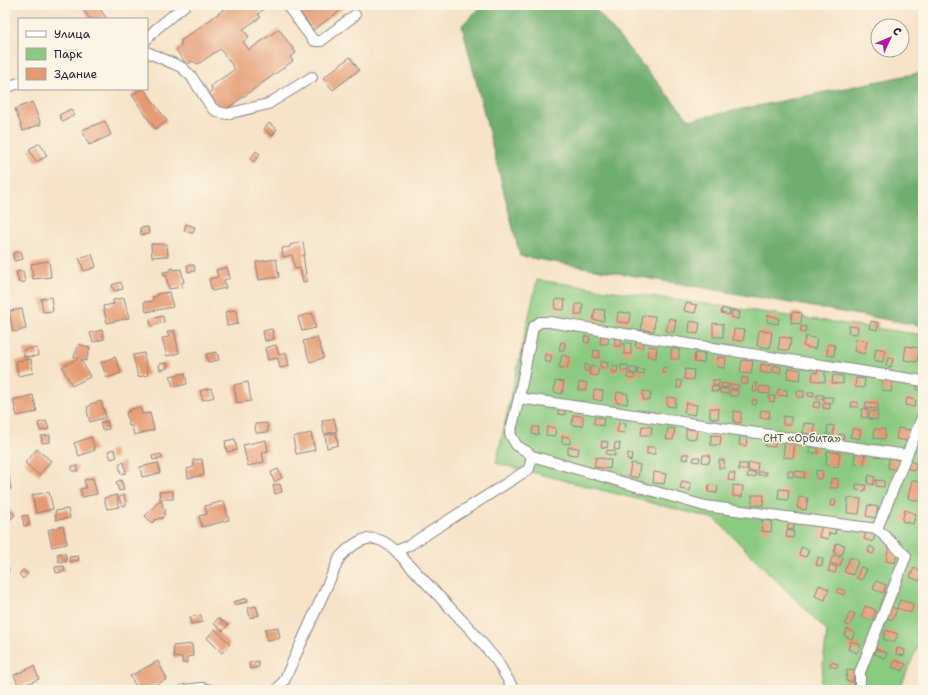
<svg xmlns="http://www.w3.org/2000/svg" width="928" height="695" viewBox="0 0 928 695" font-family="'Shantell Sans',sans-serif">
  <style>
    .green { fill: #8bca81; stroke: #56765e }
    .forest { fill: #70ae6f; stroke: #496855 }
    .building { fill: #e59a72 }
    .lines { fill: none; stroke-linecap: round; stroke-linejoin: round }
    .minor-casing { stroke: #8c8282; stroke-width: 12 }
    .path { stroke: #8c8282; stroke-width: 1.5; stroke-dasharray: 3 3; stroke-linecap: butt }
    .minor { stroke: #fff; stroke-width: 10 }
    .labels { text-anchor: middle; stroke-width: 3; stroke-linejoin: round; paint-order: stroke }
    .park-label { font-size: 11px; fill: #475d54; stroke: #fcf5e5 }
  </style>
  <rect width="100%" height="100%" fill="#fcf5e5"/>
  <filter id="ink" filterUnits="userSpaceOnUse"><feTurbulence type="fractalNoise" baseFrequency=".025" numOctaves="2"/><feDisplacementMap in="SourceGraphic" scale="8" xChannelSelector="R" yChannelSelector="G"/><feConvolveMatrix kernelMatrix="1 2 1 2 8 2 1 2 1" color-interpolation-filters="sRGB"/></filter>
  <filter id="wash" filterUnits="userSpaceOnUse"><feTurbulence type="fractalNoise" baseFrequency=".012" numOctaves="4" result="noise"/><feDisplacementMap in="SourceGraphic" scale="16" xChannelSelector="R" yChannelSelector="G"/><feGaussianBlur stdDeviation="0.9" result="paint"/><feColorMatrix in="noise" values="0 0 0 0 0 0 0 0 0 0 0 0 0 0 0 0 0 1.4 0 .05"/><feComposite in="paint" operator="in"/></filter>
  <g filter="url(#wash)">
    <rect width="100%" height="100%" fill="#f6e3c8"/>
    <!-- green -->
    <path class="green" d="M537,280L923,335V448L920,456H923V634L899,690H820L827,631L715,519L496,463Z"/>
    <!-- forest -->
    <path class="forest" d="M483,5H592L689,120L923,72V326L520,256L462,25Z"/>
    <g id="blocks">
      <!-- building -->
      <g class="building">
        <path d="M80,5H97L107,19H90Z"/>
        <path d="M230,5H261L264,9L258,14L261,17L243,29L249,37L243,42L249,50L279,29L296,53L290,57L293,61L222,112L209,93L212,90L211,86L235,69L220,49L198,64L192,61L187,65L176,50L181,46V41Z"/>
        <path d="M296,5H348L313,30Z"/>
        <path d="M350,57L359,70L333,90L323,78Z"/>
        <path d="M141,89H144L167,121L155,129L132,95Z"/>
        <path d="M32,102L41,124L23,131L15,109Z"/>
        <path d="M71,109L74,115L63,122L59,115Z"/>
        <path d="M105,121L111,135L89,145L82,130Z"/>
        <path d="M269,123L277,129L272,136L264,129Z"/>
        <path d="M40,143L47,156L36,162L29,149Z"/>
        <path d="M256,151L260,154L254,162L250,159Z"/>
        <path d="M186,224L195,227L193,233L184,231Z"/>
        <path d="M148,227L149,234L141,235L140,228Z"/>
        <path d="M303,242L305,255H303L307,281L303,282L300,268L295,269L292,255L283,257L282,248L290,247V245Z"/>
        <path d="M151,244H167L168,256L152,257Z"/>
        <path d="M21,251L23,259L14,261L13,253Z"/>
        <path d="M92,254L96,267L84,271L79,258Z"/>
        <path d="M276,259L279,277L259,280L256,262Z"/>
        <path d="M49,261L51,277L33,279L31,264Z"/>
        <path d="M187,265H194L195,271L188,272Z"/>
        <path d="M227,267L230,278L224,280L226,288L212,291L209,279L218,277L216,270Z"/>
        <path d="M173,268L174,270L181,269L184,282H182V287L169,289L166,275L164,276L163,272L170,271V269Z"/>
        <path d="M23,271L25,282L19,283L16,272Z"/>
        <path d="M121,282L123,289L114,291L112,285Z"/>
        <path d="M169,292L173,307L146,312L144,302L153,301L152,297L157,296V294Z"/>
        <path d="M51,297L53,311L43,312L41,299Z"/>
        <path d="M124,298L129,318L107,323L103,306L114,304L113,300Z"/>
        <path d="M556,299L565,300L564,310L555,309Z"/>
        <path d="M686,303L697,305L695,313L684,311Z"/>
        <path d="M576,304H583L582,315H575Z"/>
        <path d="M722,308L730,310L729,315L721,313Z"/>
        <path d="M22,309L26,329L13,332L9,311Z"/>
        <path d="M595,309L605,310L604,321L593,320Z"/>
        <path d="M236,310L238,324L227,326L225,312Z"/>
        <path d="M732,310L740,312L738,319L731,317Z"/>
        <path d="M618,312L630,313L629,323L617,322Z"/>
        <path d="M792,312L802,313L801,324L791,323Z"/>
        <path d="M312,313L316,328L302,331L298,317Z"/>
        <path d="M643,315L655,316L654,331L641,330Z"/>
        <path d="M768,315L779,318L778,324L767,322Z"/>
        <path d="M163,316L164,322L151,326L150,319Z"/>
        <path d="M669,318L676,320L674,332L666,331Z"/>
        <path d="M690,321L700,323L698,334L689,332Z"/>
        <path d="M871,321L879,323L877,330L869,328Z"/>
        <path d="M713,323L723,324V337H713Z"/>
        <path d="M801,326L806,327L805,333L800,332Z"/>
        <path d="M849,326L858,327L857,334L848,333Z"/>
        <path d="M272,329L274,339L265,341L263,331Z"/>
        <path d="M734,329L745,330L743,341L733,340Z"/>
        <path d="M102,330L104,339L93,342L90,333Z"/>
        <path d="M174,330L179,353L167,356L162,338L169,337L167,332Z"/>
        <path d="M759,330L772,332L770,348L757,346Z"/>
        <path d="M601,334L609,335L608,344H600Z"/>
        <path d="M585,336L590,337L589,343L584,342Z"/>
        <path d="M806,336L817,339L815,349L803,346Z"/>
        <path d="M317,337L324,358L310,362L303,341Z"/>
        <path d="M780,337L791,338L789,351L778,349Z"/>
        <path d="M615,338L622,339L621,346H614Z"/>
        <path d="M637,339L644,341L642,348L635,346Z"/>
        <path d="M856,339L867,341L864,354L854,351Z"/>
        <path d="M561,342L565,343L564,350H559Z"/>
        <rect x="624" y="343" width="7" height="11"/>
        <path d="M79,344L90,348L86,361L81,359L90,377L72,386L62,367L78,358L74,357Z"/>
        <path d="M828,344L835,345L834,356L827,355Z"/>
        <path d="M276,345L279,355L286,353L289,366L280,368L278,358L268,360L265,348Z"/>
        <path d="M649,346L657,347L656,358L647,356Z"/>
        <path d="M906,346L919,348L917,362L904,360Z"/>
        <path d="M37,348L38,356L24,357V349Z"/>
        <path d="M876,348L885,350L883,362L874,360Z"/>
        <rect x="671" y="349" width="8" height="10"/>
        <path d="M594,350L600,351L599,358L593,357Z"/>
        <path d="M217,352L219,360L208,362L206,354Z"/>
        <path d="M144,353L148,375L138,377L133,355Z"/>
        <path d="M695,353L705,354L704,363L694,362Z"/>
        <path d="M545,354L552,356L550,363L544,361Z"/>
        <path d="M562,355L570,357L567,369L559,367Z"/>
        <path d="M115,357L121,373L107,378L101,362Z"/>
        <path d="M718,357L726,358L725,368L717,367Z"/>
        <path d="M888,358L893,359L891,367L886,366Z"/>
        <path d="M31,359L33,373L18,376L16,361Z"/>
        <path d="M742,360L753,361L751,374L740,373Z"/>
        <path d="M601,361L608,363L607,369L600,367Z"/>
        <path d="M167,363L168,368L160,370L159,364Z"/>
        <path d="M585,364L589,365L588,371H584Z"/>
        <path d="M761,364L772,366L770,374L760,372Z"/>
        <path d="M612,365L618,366L617,373L611,372Z"/>
        <path d="M621,365H628V371L621,370Z"/>
        <path d="M774,365L781,367L780,373L773,372Z"/>
        <path d="M591,366L599,368L597,376L589,374Z"/>
        <path d="M818,366L825,367V382L812,380L813,372L817,373Z"/>
        <path d="M663,367L667,368L666,373H662Z"/>
        <path d="M630,368H636V374L630,373Z"/>
        <path d="M789,368L801,370L800,380L787,378Z"/>
        <path d="M638,369L644,370V375L637,374Z"/>
        <path d="M685,369L694,370L693,380L684,379Z"/>
        <path d="M185,373L187,384L173,387L170,376Z"/>
        <path d="M628,373L635,375L634,379L627,378Z"/>
        <path d="M833,375L843,376V384L832,383Z"/>
        <path d="M742,377L748,378L747,385L741,384Z"/>
        <path d="M856,378L865,379L864,388L855,387Z"/>
        <path d="M883,378L893,379L891,392L882,390Z"/>
        <path d="M678,380L682,381L681,388H677Z"/>
        <rect x="713" y="380" width="6" height="5"/>
        <path d="M555,381L564,382L562,394L554,392Z"/>
        <path d="M248,382L251,401L237,403L234,385Z"/>
        <path d="M579,382L587,383L586,390H578Z"/>
        <path d="M722,383L728,384V388L721,387Z"/>
        <path d="M754,383H757V392H753Z"/>
        <path d="M918,383L923,384V391L917,390Z"/>
        <path d="M730,384L739,385L738,389L730,388Z"/>
        <path d="M712,386L719,387L718,392L711,391Z"/>
        <path d="M760,386L770,387V394L759,393Z"/>
        <path d="M211,388L214,397L203,400L200,391Z"/>
        <path d="M720,388L728,389V394L720,393Z"/>
        <path d="M778,389L787,390V396L777,395Z"/>
        <path d="M594,390L603,391L602,401L593,399Z"/>
        <path d="M730,390H738L737,396H730Z"/>
        <path d="M643,391L651,392L650,400H643Z"/>
        <rect x="797" y="391" width="7" height="6"/>
        <path d="M617,392L628,394L627,404L616,402Z"/>
        <path d="M808,392H814V397L808,396Z"/>
        <path d="M33,395L37,412L17,416L13,400Z"/>
        <rect x="817" y="395" width="6" height="4"/>
        <path d="M769,396H775L774,402L769,401Z"/>
        <path d="M667,397L676,398L675,407L667,406Z"/>
        <path d="M824,397H833L832,403L824,402Z"/>
        <path d="M907,398L916,400L914,407L905,405Z"/>
        <path d="M753,399L757,400L756,405L752,404Z"/>
        <path d="M101,401L106,417L90,422L87,411L88,410L87,407L91,405L90,404Z"/>
        <path d="M814,402H820L819,408L813,407Z"/>
        <path d="M852,402H858V407H851Z"/>
        <path d="M866,402L878,403V409L865,408Z"/>
        <path d="M686,403L697,405L695,415L684,413Z"/>
        <path d="M823,404H830V409L823,408Z"/>
        <path d="M140,407L142,414L150,413L154,430L134,435L132,426H129L126,412H129L128,410Z"/>
        <path d="M710,408L719,409L718,419L710,418Z"/>
        <path d="M558,409L565,410V415L558,414Z"/>
        <path d="M862,409H868L867,418L861,417Z"/>
        <path d="M761,410L770,411L769,418H760Z"/>
        <path d="M734,411L741,412V423L734,422Z"/>
        <path d="M870,411L878,412L877,420L869,419Z"/>
        <path d="M573,415L583,416V426L572,425Z"/>
        <path d="M783,416L791,417V425H783Z"/>
        <path d="M595,417L604,418L603,426L594,424Z"/>
        <path d="M334,418L337,431L324,434L322,421Z"/>
        <path d="M46,421L49,429L40,431L38,423Z"/>
        <path d="M107,421L109,429L102,430L100,423Z"/>
        <path d="M619,422L626,423L624,433L617,432Z"/>
        <path d="M267,423L268,432L256,433L255,424Z"/>
        <path d="M804,423L815,424L814,435L803,433Z"/>
        <path d="M828,425L834,426L833,435H827Z"/>
        <path d="M642,426L652,427L651,435H641Z"/>
        <path d="M533,427H539L538,435L532,434Z"/>
        <path d="M547,427L556,428L555,436L546,435Z"/>
        <path d="M668,428L675,429L673,440L666,439Z"/>
        <path d="M853,428L861,430L859,439L850,437Z"/>
        <path d="M898,428L910,430L909,441L896,439Z"/>
        <path d="M686,429L697,430L696,439L686,438Z"/>
        <path d="M874,429H885V439L874,438Z"/>
        <path d="M311,433L315,450L296,454L293,437Z"/>
        <path d="M336,433L338,445L327,448L325,435Z"/>
        <path d="M839,434L844,435L843,440L838,439Z"/>
        <path d="M50,435V442L42,443L41,436Z"/>
        <path d="M711,435L721,436L720,445H711Z"/>
        <path d="M562,436L570,437V444L562,443Z"/>
        <path d="M740,436L747,437L746,446L739,445Z"/>
        <path d="M91,437L95,450L79,456L74,443Z"/>
        <path d="M766,438L775,439V447L765,446Z"/>
        <path d="M235,439L237,450L227,452L225,441Z"/>
        <path d="M266,440L268,451L262,452L264,462L248,466L243,445Z"/>
        <path d="M785,440L795,441L793,458L783,457Z"/>
        <path d="M602,441L608,442L607,448L601,447Z"/>
        <path d="M615,443H620L619,450L614,449Z"/>
        <path d="M568,447L579,448L578,455L568,454Z"/>
        <rect x="647" y="447" width="8" height="7"/>
        <rect x="810" y="447" width="8" height="6"/>
        <path d="M37,449L51,461L39,475L25,463Z"/>
        <path d="M114,449L117,457L111,459L108,451Z"/>
        <path d="M607,450L615,451V456L606,454Z"/>
        <path d="M827,451L840,453L838,467L826,465Z"/>
        <path d="M628,453L632,454L631,461L627,460Z"/>
        <path d="M855,453H865L864,465L854,464Z"/>
        <path d="M161,454L162,458L153,460L152,456Z"/>
        <path d="M683,454H689L688,460L682,459Z"/>
        <path d="M703,455H710L709,463L702,462Z"/>
        <path d="M596,457L611,460L610,469L594,467Z"/>
        <path d="M694,457H700L699,462L693,461Z"/>
        <path d="M889,458L899,460L898,470L888,468Z"/>
        <path d="M202,459L204,475L188,478L187,469L194,467L193,460Z"/>
        <rect x="719" y="460" width="5" height="8"/>
        <path d="M910,461L917,464L914,471L907,468Z"/>
        <path d="M124,462L126,473L121,474L119,464Z"/>
        <path d="M158,463L160,473L142,477L140,467Z"/>
        <path d="M631,463L640,465L638,478L629,476Z"/>
        <path d="M749,463H758L757,471H748Z"/>
        <rect x="739" y="464" width="8" height="6"/>
        <rect x="72" y="466" width="6" height="5"/>
        <path d="M278,469L282,478L274,482L271,472Z"/>
        <path d="M816,470L823,471L822,479H816Z"/>
        <rect x="788" y="471" width="5" height="6"/>
        <path d="M796,471L805,472L804,478L795,477Z"/>
        <path d="M8,472L11,489L5,490V473Z"/>
        <path d="M654,472L666,474L664,484L653,483Z"/>
        <path d="M748,472L756,473L755,477H747Z"/>
        <rect x="758" y="472" width="8" height="3"/>
        <path d="M729,473H735L734,481L728,480Z"/>
        <path d="M869,475L875,477L873,485L867,483Z"/>
        <path d="M93,478L97,494L82,497L80,489L86,488L84,480Z"/>
        <path d="M831,478L838,479V488H830Z"/>
        <path d="M121,480L124,490L119,491L116,482Z"/>
        <path d="M876,480L884,481V487L876,486Z"/>
        <path d="M912,480L923,483V494L921,502L908,498Z"/>
        <path d="M682,481L691,483L690,491L680,489Z"/>
        <path d="M280,484L282,492L275,494L273,485Z"/>
        <path d="M856,484L866,485L865,491L856,490Z"/>
        <path d="M709,485L718,486L717,493L708,492Z"/>
        <path d="M733,485L743,486L742,497L733,496Z"/>
        <path d="M779,489L789,490L788,500L778,499Z"/>
        <path d="M173,491V499H160L159,492Z"/>
        <path d="M49,492L53,509L36,513L32,495Z"/>
        <path d="M117,495L119,507L107,509L104,498Z"/>
        <path d="M124,495L126,505L122,506L119,497Z"/>
        <path d="M752,495H764L763,505H752Z"/>
        <path d="M799,497L808,498L806,510L797,508Z"/>
        <path d="M848,498L861,499L859,514L847,513Z"/>
        <path d="M160,500L163,504L162,506L166,510L164,513L165,515L161,519L159,518L157,520L156,519L152,523L145,516Z"/>
        <path d="M831,500H836L835,506H830Z"/>
        <path d="M224,501L229,520L202,527L199,516L207,514L205,506Z"/>
        <path d="M5,505L15,515L5,524Z"/>
        <path d="M868,505L878,507L876,518L866,516Z"/>
        <path d="M68,509L70,518L56,520L55,511Z"/>
        <path d="M905,510L916,514L913,524L902,521Z"/>
        <path d="M28,515L30,525L24,526L22,516Z"/>
        <path d="M762,520L772,521L771,532L761,531Z"/>
        <path d="M789,521L795,522L793,530L787,529Z"/>
        <path d="M822,525L836,527L835,534L829,533L828,539L819,537Z"/>
        <path d="M63,526L67,544L52,547L48,530Z"/>
        <path d="M787,530L794,532L793,538L786,537Z"/>
        <path d="M866,532L875,535L873,542L864,539Z"/>
        <path d="M890,539L900,541L895,563L886,561Z"/>
        <path d="M923,542V555L918,553Z"/>
        <path d="M836,543L845,545L842,555L834,553Z"/>
        <path d="M870,546L875,549L873,554L868,552Z"/>
        <path d="M801,547L809,550L806,557L799,555Z"/>
        <path d="M65,553L67,561L59,562L57,554Z"/>
        <path d="M5,555L9,571L5,572Z"/>
        <path d="M833,555L843,558L840,566L830,563Z"/>
        <path d="M78,556L79,560L70,562L69,557Z"/>
        <path d="M818,557L823,559L822,566L816,565Z"/>
        <path d="M850,557L858,561L853,575L844,572Z"/>
        <path d="M830,565L837,567L835,573L828,571Z"/>
        <path d="M64,566L65,571L56,573L55,567Z"/>
        <path d="M861,567L867,569L862,580L856,578Z"/>
        <path d="M914,568L923,572L919,581L910,577Z"/>
        <path d="M23,570L28,574L23,579L19,574Z"/>
        <path d="M876,581L886,585L883,593L873,589Z"/>
        <path d="M819,585L829,589L825,600L815,596Z"/>
        <path d="M838,588L846,591L844,595L836,592Z"/>
        <path d="M247,598L248,602L234,605L233,602Z"/>
        <path d="M900,600L914,604L911,613L897,608Z"/>
        <path d="M920,601L923,602V612L917,609Z"/>
        <path d="M256,606L259,615L250,618L248,608Z"/>
        <path d="M865,606L876,610L872,621L861,617Z"/>
        <path d="M890,607L897,609L893,620L886,618Z"/>
        <path d="M850,612L855,614L850,626L845,624Z"/>
        <path d="M201,615L202,622L191,624L190,617Z"/>
        <path d="M218,618L228,625L223,631L214,624Z"/>
        <path d="M278,627L280,638L267,640L265,629Z"/>
        <path d="M215,629L230,644L222,653L207,638Z"/>
        <path d="M847,629L855,633L852,639L844,636Z"/>
        <path d="M886,630L898,634L894,643L883,639Z"/>
        <path d="M851,641L861,645L857,653L848,649Z"/>
        <path d="M192,644L193,656L187,657V663H182V657L174,658L173,646Z"/>
        <path d="M897,648L905,650L904,656L896,654Z"/>
        <path d="M875,649L887,653L885,658L874,654Z"/>
        <path d="M895,660L906,664L903,671L892,667Z"/>
        <path d="M158,661L167,679L145,690H138L130,676Z"/>
        <path d="M258,661L259,667L250,669L249,663Z"/>
        <path d="M831,662L838,664L837,668L830,666Z"/>
        <path d="M34,666L39,679L19,687L14,675Z"/>
        <path d="M847,670L855,671L853,682L846,681Z"/>
      </g>
    </g>
  </g>
  <g filter="url(#ink)">
    <use href="#blocks" fill-opacity="0" stroke="#8c8282" stroke-width="1"/>
    <g class="lines">
      <!-- minor casing -->
      <g class="minor-casing">
        <g id="minor">
          <path d="M287,5L313,40L316,41H321L355,15"/>
          <path d="M147,39L156,29L185,5"/>
          <path d="M147,52L181,67L191,76L212,108L218,112L227,114L268,104L312,77"/>
          <path d="M5,88L19,83"/>
          <path d="M923,381L549,322H540L533,327L519,398L510,434L517,446L526,451L532,456L705,506L877,529L923,415"/>
          <path d="M519,398L907,455"/>
          <path d="M396,551L408,546L529,469L532,456"/>
          <path d="M184,690L203,688L211,690"/>
          <path d="M277,690L284,681L340,557C358,538 374,530 396,551L472,631L497,661L514,690"/>
          <path d="M860,690V672L906,556L877,529"/>
        </g>
      </g>
      <!-- path -->
      <path class="path" d="M173,688L174,690"/>
      <!-- minor -->
      <use href="#minor" class="minor"/>
    </g>
  </g>
  <g class="labels">
    <!-- park labels -->
    <g class="park-label">
      <text x="802" y="442">СНТ «Орбита»</text>
    </g>
  </g>
  <!-- margin -->
  <rect width="928" height="695" fill="none" stroke="#fcf5e5" stroke-width="20"/>
  <!-- legend -->
  <rect x="18" y="18" width="130" height="72" fill="#fcf5e5" stroke="#a5a1a1"/>
  <rect x="26" y="31" width="20" height="6" fill="#ffffff" stroke="#a5a1a1"/>
  <text x="54" y="38" font-size="12" fill="#22223b">Улица</text>
  <rect x="26" y="48" width="20" height="12" fill="#8bca81" stroke="#a5a1a1"/>
  <text x="54" y="58" font-size="12" fill="#22223b">Парк</text>
  <rect x="26" y="68" width="20" height="12" fill="#e59a72" stroke="#a5a1a1"/>
  <text x="54" y="78" font-size="12" fill="#22223b">Здание</text>
  <!-- north arrow -->
  <g transform="translate(890 38) rotate(46)"><circle r="19" fill="#fcf5e5" stroke="#a5a1a1"/>
  <path d="M0-3L7 15L0 10L-7 15Z" fill="#b5179e"/>
  <text y="-6" font-size="11" font-weight="bold" text-anchor="middle" fill="#22223b">С</text>
  </g>
</svg>
